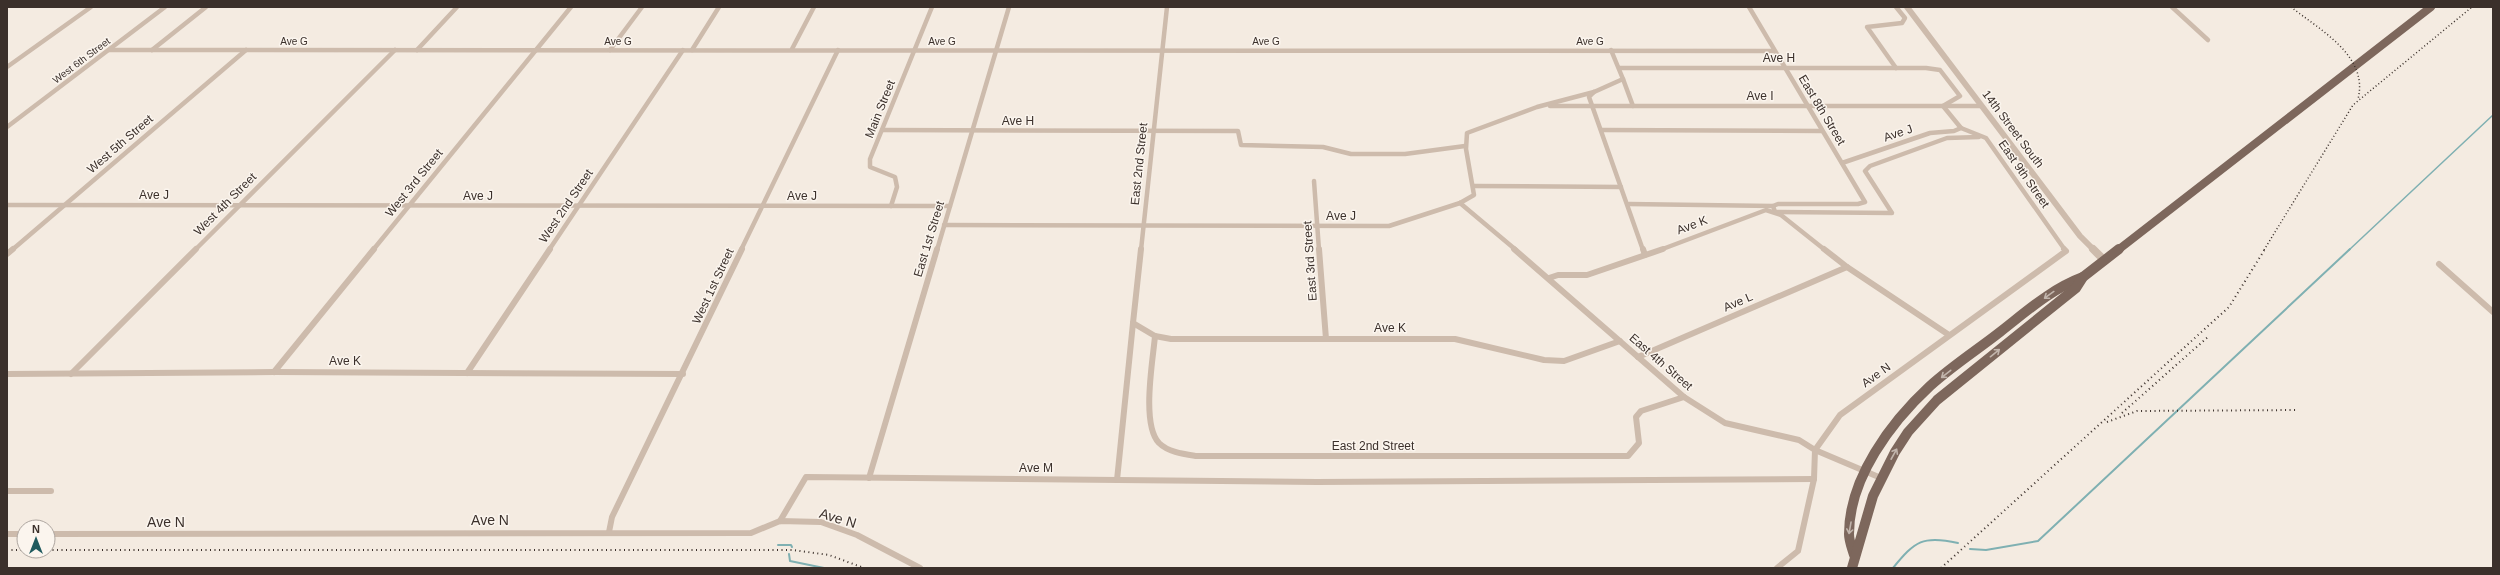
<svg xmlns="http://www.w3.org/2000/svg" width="2500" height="575" viewBox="0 0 2500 575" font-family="Arial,sans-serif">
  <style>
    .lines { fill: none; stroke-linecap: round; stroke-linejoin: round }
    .stream-far1 { stroke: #7fb0b2; stroke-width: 1.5 }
    .stream { stroke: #7fb0b2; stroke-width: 2 }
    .minor-far1 { stroke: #cdbbac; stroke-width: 4.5 }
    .minor { stroke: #cdbbac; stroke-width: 6 }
    .tertiary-far1 { stroke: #cdbbac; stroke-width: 6 }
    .tertiary { stroke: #cdbbac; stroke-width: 8 }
    .primary-far1 { stroke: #7d675c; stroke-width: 8 }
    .primary { stroke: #7d675c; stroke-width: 10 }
    .rail-far1 { stroke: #3b302b; stroke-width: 1.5; stroke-dasharray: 1 2.5; stroke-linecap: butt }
    .rail { stroke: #3b302b; stroke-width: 2; stroke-dasharray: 1 3.5; stroke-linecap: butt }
    .oneway { stroke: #c2b5ac }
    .labels { text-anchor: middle; stroke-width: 3; stroke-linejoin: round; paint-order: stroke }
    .far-street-label { font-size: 10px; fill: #3b302b; stroke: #fbf5ee }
    .street-label { font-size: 12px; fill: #3b302b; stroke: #fbf5ee }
    .near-street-label { font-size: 14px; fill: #3b302b; stroke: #fbf5ee }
  </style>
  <rect width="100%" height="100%" fill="#f4ebe1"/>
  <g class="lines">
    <!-- stream-far1 -->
    <path class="stream-far1" d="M2349,250L2493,115"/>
    <!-- stream -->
    <g class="stream">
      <path d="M778,545H791L792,547"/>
      <path d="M1970,549L1986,550L2038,541L2350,249"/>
      <path d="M789,554L790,561L824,568"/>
      <path d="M1893,568C1915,541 1923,535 1958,543"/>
    </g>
    <!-- minor-far1 -->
    <g class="minor-far1">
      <path d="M1749,7L1865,202L1858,204H1778L1773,206"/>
      <path d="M1896,7L1905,18L1902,23L1867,27L1896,68"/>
      <path d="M2172,7L2208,40"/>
      <path d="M792,49L814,7"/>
      <path d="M109,50L1774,51"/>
      <path d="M152,50L206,7"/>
      <path d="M417,50L457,7"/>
      <path d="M610,50L642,7"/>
      <path d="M692,50L719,7"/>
      <path d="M7,67L91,7"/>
      <path d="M1619,68H1926L1940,70L1960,96L1943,106L1961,128L1986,138L2065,250"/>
      <path d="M1623,79L1633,106"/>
      <path d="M1594,92L1589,97L1643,250"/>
      <path d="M1550,106H1982"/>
      <path d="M7,127L165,7"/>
      <path d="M882,130L1238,131L1241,145L1323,147L1351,154H1405L1465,146"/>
      <path d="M1602,130L1822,131"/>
      <path d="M1842,163L1930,133L1954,131L1961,128"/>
      <path d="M1314,181L1319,250"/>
      <path d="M1474,186L1621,187"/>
      <path d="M1460,203L1516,250"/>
      <path d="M1629,204L1773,206L1775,212L1892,213L1865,171L1870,166L1947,138L1979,137"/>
      <path d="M7,205L950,206"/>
      <path d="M891,206L897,187L895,177L870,167V159L932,7"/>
      <path d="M944,225L1389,226L1460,203L1474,195L1466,149L1467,133L1537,107L1594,92L1623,79L1611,50"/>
      <path d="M12,250L246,50"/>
      <path d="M195,250L395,50"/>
      <path d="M373,250L571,7"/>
      <path d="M549,250L683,50"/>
      <path d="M741,250L838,50"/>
      <path d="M937,250L1009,7"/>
      <path d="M1141,250L1167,7"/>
      <path d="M1660,250L1766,210L1781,215L1825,250"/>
    </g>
    <!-- minor -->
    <g class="minor">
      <path d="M1141,249L1133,323L1155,336C1153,360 1141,424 1159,443C1168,452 1183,454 1196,456H1628L1639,443L1636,417L1641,411L1684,397"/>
      <path d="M1319,249L1326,339"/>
      <path d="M1514,249L1684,397L1725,423L1799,440L1815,450L1881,478"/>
      <path d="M1643,249L1645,255"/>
      <path d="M1824,249L1847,267L1949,335"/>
      <path d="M7,254L13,249"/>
      <path d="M2439,264L2493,312"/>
      <path d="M1549,278L1558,275H1587L1663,249"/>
      <path d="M1155,336L1171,339H1455L1544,360L1564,361L1620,341"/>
      <path d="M1638,357L1847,267"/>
      <path d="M274,372L374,249"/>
      <path d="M467,373L550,249"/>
      <path d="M7,374L274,372L683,374"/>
      <path d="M71,374L196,249"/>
      <path d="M869,478L937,249"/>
      <path d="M1117,480L1133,323"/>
      <path d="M7,491H51"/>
      <path d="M780,521L806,477L1317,482L1814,479"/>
      <path d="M609,532L612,517L742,249"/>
      <path d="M7,534H24"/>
      <path d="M48,534L751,533L780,521L821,522L857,535L920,568"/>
      <path d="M1777,568L1798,551L1814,479L1815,450L1840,415L2066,251L2064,249"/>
    </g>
    <!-- tertiary-far1 -->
    <path class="tertiary-far1" d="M1907,7L2080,236L2094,250"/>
    <!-- tertiary -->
    <path class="tertiary" d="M2093,249L2105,261"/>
    <!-- primary-far1 -->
    <path class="primary-far1" d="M2118,250L2431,7"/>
    <!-- primary -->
    <g class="primary">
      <path d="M1854,555C1852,548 1849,541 1849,534C1849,478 1891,422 1930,386C1952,366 1977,350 2000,332C2027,311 2051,289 2083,277"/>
      <path d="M1852,568L1873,496L1895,452L1908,432L1937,400L2076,288L2083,277L2119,249"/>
    </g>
    <!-- rail-far1 -->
    <g class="rail-far1">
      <path d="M2291,7C2320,30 2369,56 2358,99"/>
      <path d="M2264,250L2353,105L2472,7"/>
    </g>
    <!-- rail -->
    <g class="rail">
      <path d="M2122,413L2209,336"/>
      <path d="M2107,422L2137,411L2298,410"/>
      <path d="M7,550H24"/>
      <path d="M48,550H793L829,555L864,568"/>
      <path d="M1941,568L2229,307L2265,249"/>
    </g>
  </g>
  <!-- one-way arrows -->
  <defs><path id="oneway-shaft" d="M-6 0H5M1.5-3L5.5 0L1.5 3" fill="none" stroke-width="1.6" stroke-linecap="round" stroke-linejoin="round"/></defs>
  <g class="oneway">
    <use href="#oneway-shaft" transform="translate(2049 295) rotate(144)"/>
    <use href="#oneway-shaft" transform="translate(1995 353) rotate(-39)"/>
    <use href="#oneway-shaft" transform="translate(1946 374) rotate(142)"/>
    <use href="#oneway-shaft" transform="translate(1894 454) rotate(-61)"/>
    <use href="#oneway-shaft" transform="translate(1850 528) rotate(100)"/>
  </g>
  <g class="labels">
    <!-- far-street labels -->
    <g class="far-street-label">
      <text x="294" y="45">Ave G</text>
      <text x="618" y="45">Ave G</text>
      <text x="942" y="45">Ave G</text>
      <text x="1266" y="45">Ave G</text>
      <text x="1590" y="45">Ave G</text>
      <text transform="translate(81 60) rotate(-37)" y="4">West 6th Street</text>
    </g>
    <!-- street labels -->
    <g class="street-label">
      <text x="1779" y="62">Ave H</text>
      <text x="1760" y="100">Ave I</text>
      <text transform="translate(880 109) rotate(-68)" y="4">Main Street</text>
      <text transform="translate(1822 110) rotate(59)" y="4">East 8th Street</text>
      <text x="1018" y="125">Ave H</text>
      <text transform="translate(2013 129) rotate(53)" y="4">14th Street South</text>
      <text transform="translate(1898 133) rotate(-19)" y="4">Ave J</text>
      <text transform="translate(120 144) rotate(-41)" y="4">West 5th Street</text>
      <text transform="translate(1139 164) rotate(-84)" y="4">East 2nd Street</text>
      <text transform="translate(2024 174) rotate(55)" y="4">East 9th Street</text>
      <text transform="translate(414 183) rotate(-51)" y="4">West 3rd Street</text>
      <text x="154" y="199">Ave J</text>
      <text x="478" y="200">Ave J</text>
      <text x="802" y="200">Ave J</text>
      <text transform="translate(225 204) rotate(-45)" y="4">West 4th Street</text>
      <text transform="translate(566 206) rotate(-56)" y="4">West 2nd Street</text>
      <text x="1341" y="220">Ave J</text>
      <text transform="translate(1692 225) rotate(-21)" y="4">Ave K</text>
      <text transform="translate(929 239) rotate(-73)" y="4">East 1st Street</text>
      <text transform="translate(1310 261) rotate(-94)" y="4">East 3rd Street</text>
      <text transform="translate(713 286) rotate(-65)" y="4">West 1st Street</text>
      <text transform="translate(1738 302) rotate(-23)" y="4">Ave L</text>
      <text x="1390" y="332">Ave K</text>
      <text x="345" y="365">Ave K</text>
      <text transform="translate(1661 362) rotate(41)" y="4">East 4th Street</text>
      <text transform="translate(1876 375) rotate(-36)" y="4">Ave N</text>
      <text x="1373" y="450">East 2nd Street</text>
      <text x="1036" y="472">Ave M</text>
    </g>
    <!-- near-street labels -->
    <g class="near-street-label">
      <text transform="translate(838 518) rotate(17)" y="5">Ave N</text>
      <text x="490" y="525">Ave N</text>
      <text x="166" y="527">Ave N</text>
    </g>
  </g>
  <!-- border -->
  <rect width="2500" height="575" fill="none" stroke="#3b302b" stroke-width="16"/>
  <!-- north arrow -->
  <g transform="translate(36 539)"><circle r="19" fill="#fbf5ee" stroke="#aea6a0"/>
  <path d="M0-3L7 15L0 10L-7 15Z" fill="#1f5a5e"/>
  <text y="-6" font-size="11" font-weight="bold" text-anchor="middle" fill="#3b302b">N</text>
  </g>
</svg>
